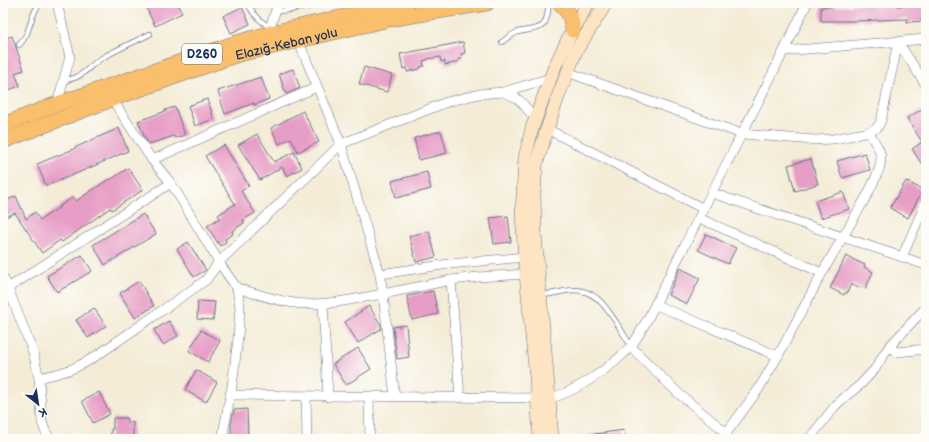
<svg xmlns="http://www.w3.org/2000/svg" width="929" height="442" viewBox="0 0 929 442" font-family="'Balsamiq Sans',sans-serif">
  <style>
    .green { fill: #76d097; stroke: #48807a }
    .building { fill: #e79ec6 }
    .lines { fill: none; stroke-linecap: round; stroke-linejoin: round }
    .service-casing { stroke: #677188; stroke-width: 6 }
    .minor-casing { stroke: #677188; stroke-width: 10 }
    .secondary-casing { stroke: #677188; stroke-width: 14 }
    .trunk-casing { stroke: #677188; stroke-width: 16 }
    .service { stroke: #fff; stroke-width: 4.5 }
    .minor { stroke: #fff; stroke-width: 9 }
    .secondary { stroke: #fde5c4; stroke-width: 13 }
    .trunk { stroke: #f9bf6c; stroke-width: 15 }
    .labels { text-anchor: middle; stroke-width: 3; stroke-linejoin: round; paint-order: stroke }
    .shield { fill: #fdfcf7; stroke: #5f6c8c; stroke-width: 1 }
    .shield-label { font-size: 12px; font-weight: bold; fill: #1b2f5e }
    .street-label { font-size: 13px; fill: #1b2f5e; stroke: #fdfcf7 }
  </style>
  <rect width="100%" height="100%" fill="#fdfcf7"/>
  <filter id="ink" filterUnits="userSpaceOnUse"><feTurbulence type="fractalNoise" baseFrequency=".025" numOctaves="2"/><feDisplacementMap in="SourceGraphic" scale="8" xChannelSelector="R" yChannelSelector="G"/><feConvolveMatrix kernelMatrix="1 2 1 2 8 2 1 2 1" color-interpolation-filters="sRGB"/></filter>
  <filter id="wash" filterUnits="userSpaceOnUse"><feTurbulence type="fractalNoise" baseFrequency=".012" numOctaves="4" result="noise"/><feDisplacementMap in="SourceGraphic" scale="16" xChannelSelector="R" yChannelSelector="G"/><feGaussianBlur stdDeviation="0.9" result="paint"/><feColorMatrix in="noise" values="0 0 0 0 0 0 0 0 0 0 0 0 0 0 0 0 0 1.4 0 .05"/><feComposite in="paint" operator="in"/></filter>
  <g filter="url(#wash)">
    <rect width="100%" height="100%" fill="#f4ecd7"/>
    <!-- green -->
    <path class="green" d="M252,3H273L271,8H252Z"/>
    <g id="blocks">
      <!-- building -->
      <g class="building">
        <path d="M144,3H178L182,13L155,26Z"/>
        <path d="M881,3H897V6L926,4V21L907,22V19L853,21H821V7L852,6V4Z"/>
        <path d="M242,7L250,24L231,33L223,16Z"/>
        <path d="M12,36L24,70L15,73L20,86L3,92V39Z"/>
        <path d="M463,42L465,53L461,54L462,59H458V62L445,65V61L441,62L440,57L427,59V60L423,61L424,66L420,67V69L407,72V68L403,69L400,54Z"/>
        <path d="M364,67L392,75L387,92L359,84Z"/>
        <path d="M293,69L300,88L286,94L279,74Z"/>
        <path d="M261,77L269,99L254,105V103L225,114L218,91Z"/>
        <path d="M207,99L214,119L195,126L188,106Z"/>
        <path d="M175,107L185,135L175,138L174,136L149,144L144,136L138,121L166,111L165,110Z"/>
        <path d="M926,107V160L921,163L912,149L922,142L907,118Z"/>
        <path d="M303,111L319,142L298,152L291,138L279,144L271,128Z"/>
        <path d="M119,128L128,151L80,172L46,186L37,164L74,149V148Z"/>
        <path d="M441,131L447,153L419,160L414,138Z"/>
        <path d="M257,134L274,162L294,152L302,168L287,176L282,167L260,180L238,145Z"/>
        <path d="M224,145L249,186L241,191L255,213L243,220L244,223L232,231L233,234L225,239L226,242L220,246L207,226L220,218L218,215L235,204L205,156Z"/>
        <path d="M865,153L870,170L842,178L837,161Z"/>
        <path d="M811,159L818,184L795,191L788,165Z"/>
        <path d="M128,168L143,190L112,210L110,208L62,242L60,240L42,253L15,213L3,218V202L16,196L26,219L35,212L40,220L60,207V206L73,197L76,201L109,179L110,180Z"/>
        <path d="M427,172L431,189L396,198L392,181Z"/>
        <path d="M906,181L923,190L908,218L890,208Z"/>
        <path d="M843,192L849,209L821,218L815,201Z"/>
        <path d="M143,214L156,234L105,265L93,245Z"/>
        <path d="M508,216L511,242L494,244L490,218Z"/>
        <path d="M429,231L436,257L416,262L409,236Z"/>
        <path d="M706,234L736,248L728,264L698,250Z"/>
        <path d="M188,242L206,270L194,277L177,249Z"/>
        <path d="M82,255L92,271L57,292L47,276Z"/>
        <path d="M846,256L865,265L864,267L873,272L865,289L860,287L859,288L851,284L847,293H845L844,295L830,288Z"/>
        <path d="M680,268L700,278L687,304L668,295Z"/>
        <path d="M139,281L154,306L135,318L120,293Z"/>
        <path d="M433,291L438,314L412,320L407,296Z"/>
        <path d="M198,301L215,302L213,320L197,319Z"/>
        <path d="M369,306L381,325V329L358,343L345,322Z"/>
        <path d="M94,308L106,326L88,338L76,320Z"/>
        <path d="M169,321L178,336L163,345L154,330Z"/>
        <path d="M406,325L409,357L397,359L393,327Z"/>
        <path d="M201,330L220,341L208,362L189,351Z"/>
        <path d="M358,348L371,369L346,385L333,364Z"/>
        <path d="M196,370L217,382L206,402L185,390Z"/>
        <path d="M99,392L110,414L93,423L82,401Z"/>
        <path d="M247,409L248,437L231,438V425L234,410Z"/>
        <path d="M113,418H127V423L133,422V437L111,438V429H113Z"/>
        <path d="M624,430L626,439H588V435Z"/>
      </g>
    </g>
  </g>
  <g filter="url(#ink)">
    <use href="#blocks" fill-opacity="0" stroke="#677188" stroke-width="1"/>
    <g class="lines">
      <!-- service casing -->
      <g class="service-casing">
        <g id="service">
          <path d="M248,3C252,14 261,21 270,28"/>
          <path d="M276,11L289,10L327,3"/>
          <path d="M502,42C507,38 512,34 518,32C525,30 538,30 543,25C548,20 548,9 549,3"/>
          <path d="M19,45C31,34 29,16 40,3"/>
          <path d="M63,80C82,80 88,66 102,58C118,49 134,42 150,34"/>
          <path d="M542,295C552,294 563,291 573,290C596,290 605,306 616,322C621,330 626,338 631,346"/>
        </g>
      </g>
      <!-- minor casing -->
      <g class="minor-casing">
        <g id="minor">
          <path d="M271,33L270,28L278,3"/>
          <path d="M898,42L926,85"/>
          <path d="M784,51L926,39"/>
          <path d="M567,72L742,134L814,140L833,139L865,133L877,128L881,121L898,42"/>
          <path d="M112,99L152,160L171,183L222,267L237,288L240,307L238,338L232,386L222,439"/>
          <path d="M57,104L70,57L57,3"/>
          <path d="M536,119L522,103L515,97L503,92L551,78"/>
          <path d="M547,129L704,209"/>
          <path d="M152,160L317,87"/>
          <path d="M712,193L926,265"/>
          <path d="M699,218L822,273"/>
          <path d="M902,257L926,202"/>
          <path d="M380,274L449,264L525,257"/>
          <path d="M3,277L8,288L33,352L39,378L42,422L46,433L51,439"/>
          <path d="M451,280L460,398"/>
          <path d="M8,288L171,183"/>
          <path d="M237,288C254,293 271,299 288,302C318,308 354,299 383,294L380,274L341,144L298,40"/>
          <path d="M323,303L328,397"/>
          <path d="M656,305L778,356"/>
          <path d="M631,347L678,393L727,433"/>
          <path d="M889,347L897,352L926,349"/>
          <path d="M39,378C51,375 63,373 74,368C84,364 93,358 102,352L206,280L219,262L341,144L447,102L479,94L503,92"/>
          <path d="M230,395L536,398C540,398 545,398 549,398C573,394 613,366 630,347C637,340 641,330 646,322C659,298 670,273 683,249C724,167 768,86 807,3"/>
          <path d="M306,396L307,439"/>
          <path d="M369,397L370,439"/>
          <path d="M395,397L383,294L451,280L478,277L526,274"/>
          <path d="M722,439L758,390L778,356L822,273L869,192C874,180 884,165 880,152C877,145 872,138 869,132"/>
          <path d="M809,439L835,406L846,396L860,385L875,369L884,354L889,347L926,307"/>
        </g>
      </g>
      <!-- secondary casing -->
      <g class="secondary-casing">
        <g id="secondary">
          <path d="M540,439L536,377L526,274L522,213L525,158L532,128L555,66L569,37L588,3"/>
          <path d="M552,439L549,398L535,235L534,194L536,165L547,129L559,94L571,64L576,51L606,3"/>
        </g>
      </g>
      <!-- trunk casing -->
      <g class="trunk-casing">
        <g id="trunk">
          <path d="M560,3C569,10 571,19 573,30"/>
          <path d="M3,125L57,104L236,43L271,33L407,3"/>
          <path id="s1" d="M3,141L112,99L236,55L390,19L487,3"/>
        </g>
      </g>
      <!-- service -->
      <use href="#service" class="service"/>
      <!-- minor -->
      <use href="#minor" class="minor"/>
      <!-- secondary -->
      <use href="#secondary" class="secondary"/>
      <!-- trunk -->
      <use href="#trunk" class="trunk"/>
    </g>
  </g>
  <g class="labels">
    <!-- shield labels -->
    <rect class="shield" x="182" y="44" width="40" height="20" rx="3"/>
    <g class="shield-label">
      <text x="202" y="58">D260</text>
    </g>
    <!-- street labels -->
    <g class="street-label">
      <text dy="5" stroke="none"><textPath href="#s1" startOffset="300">Elazığ-Keban yolu</textPath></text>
    </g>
  </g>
  <!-- margin -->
  <rect width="929" height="442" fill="none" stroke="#fdfcf7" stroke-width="16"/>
  <!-- north arrow -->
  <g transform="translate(38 404) rotate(150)" stroke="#fdfcf7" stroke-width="3" paint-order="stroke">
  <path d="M0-3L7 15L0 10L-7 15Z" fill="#1b2f5e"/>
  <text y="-6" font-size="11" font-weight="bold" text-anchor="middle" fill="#1b2f5e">K</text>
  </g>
</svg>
